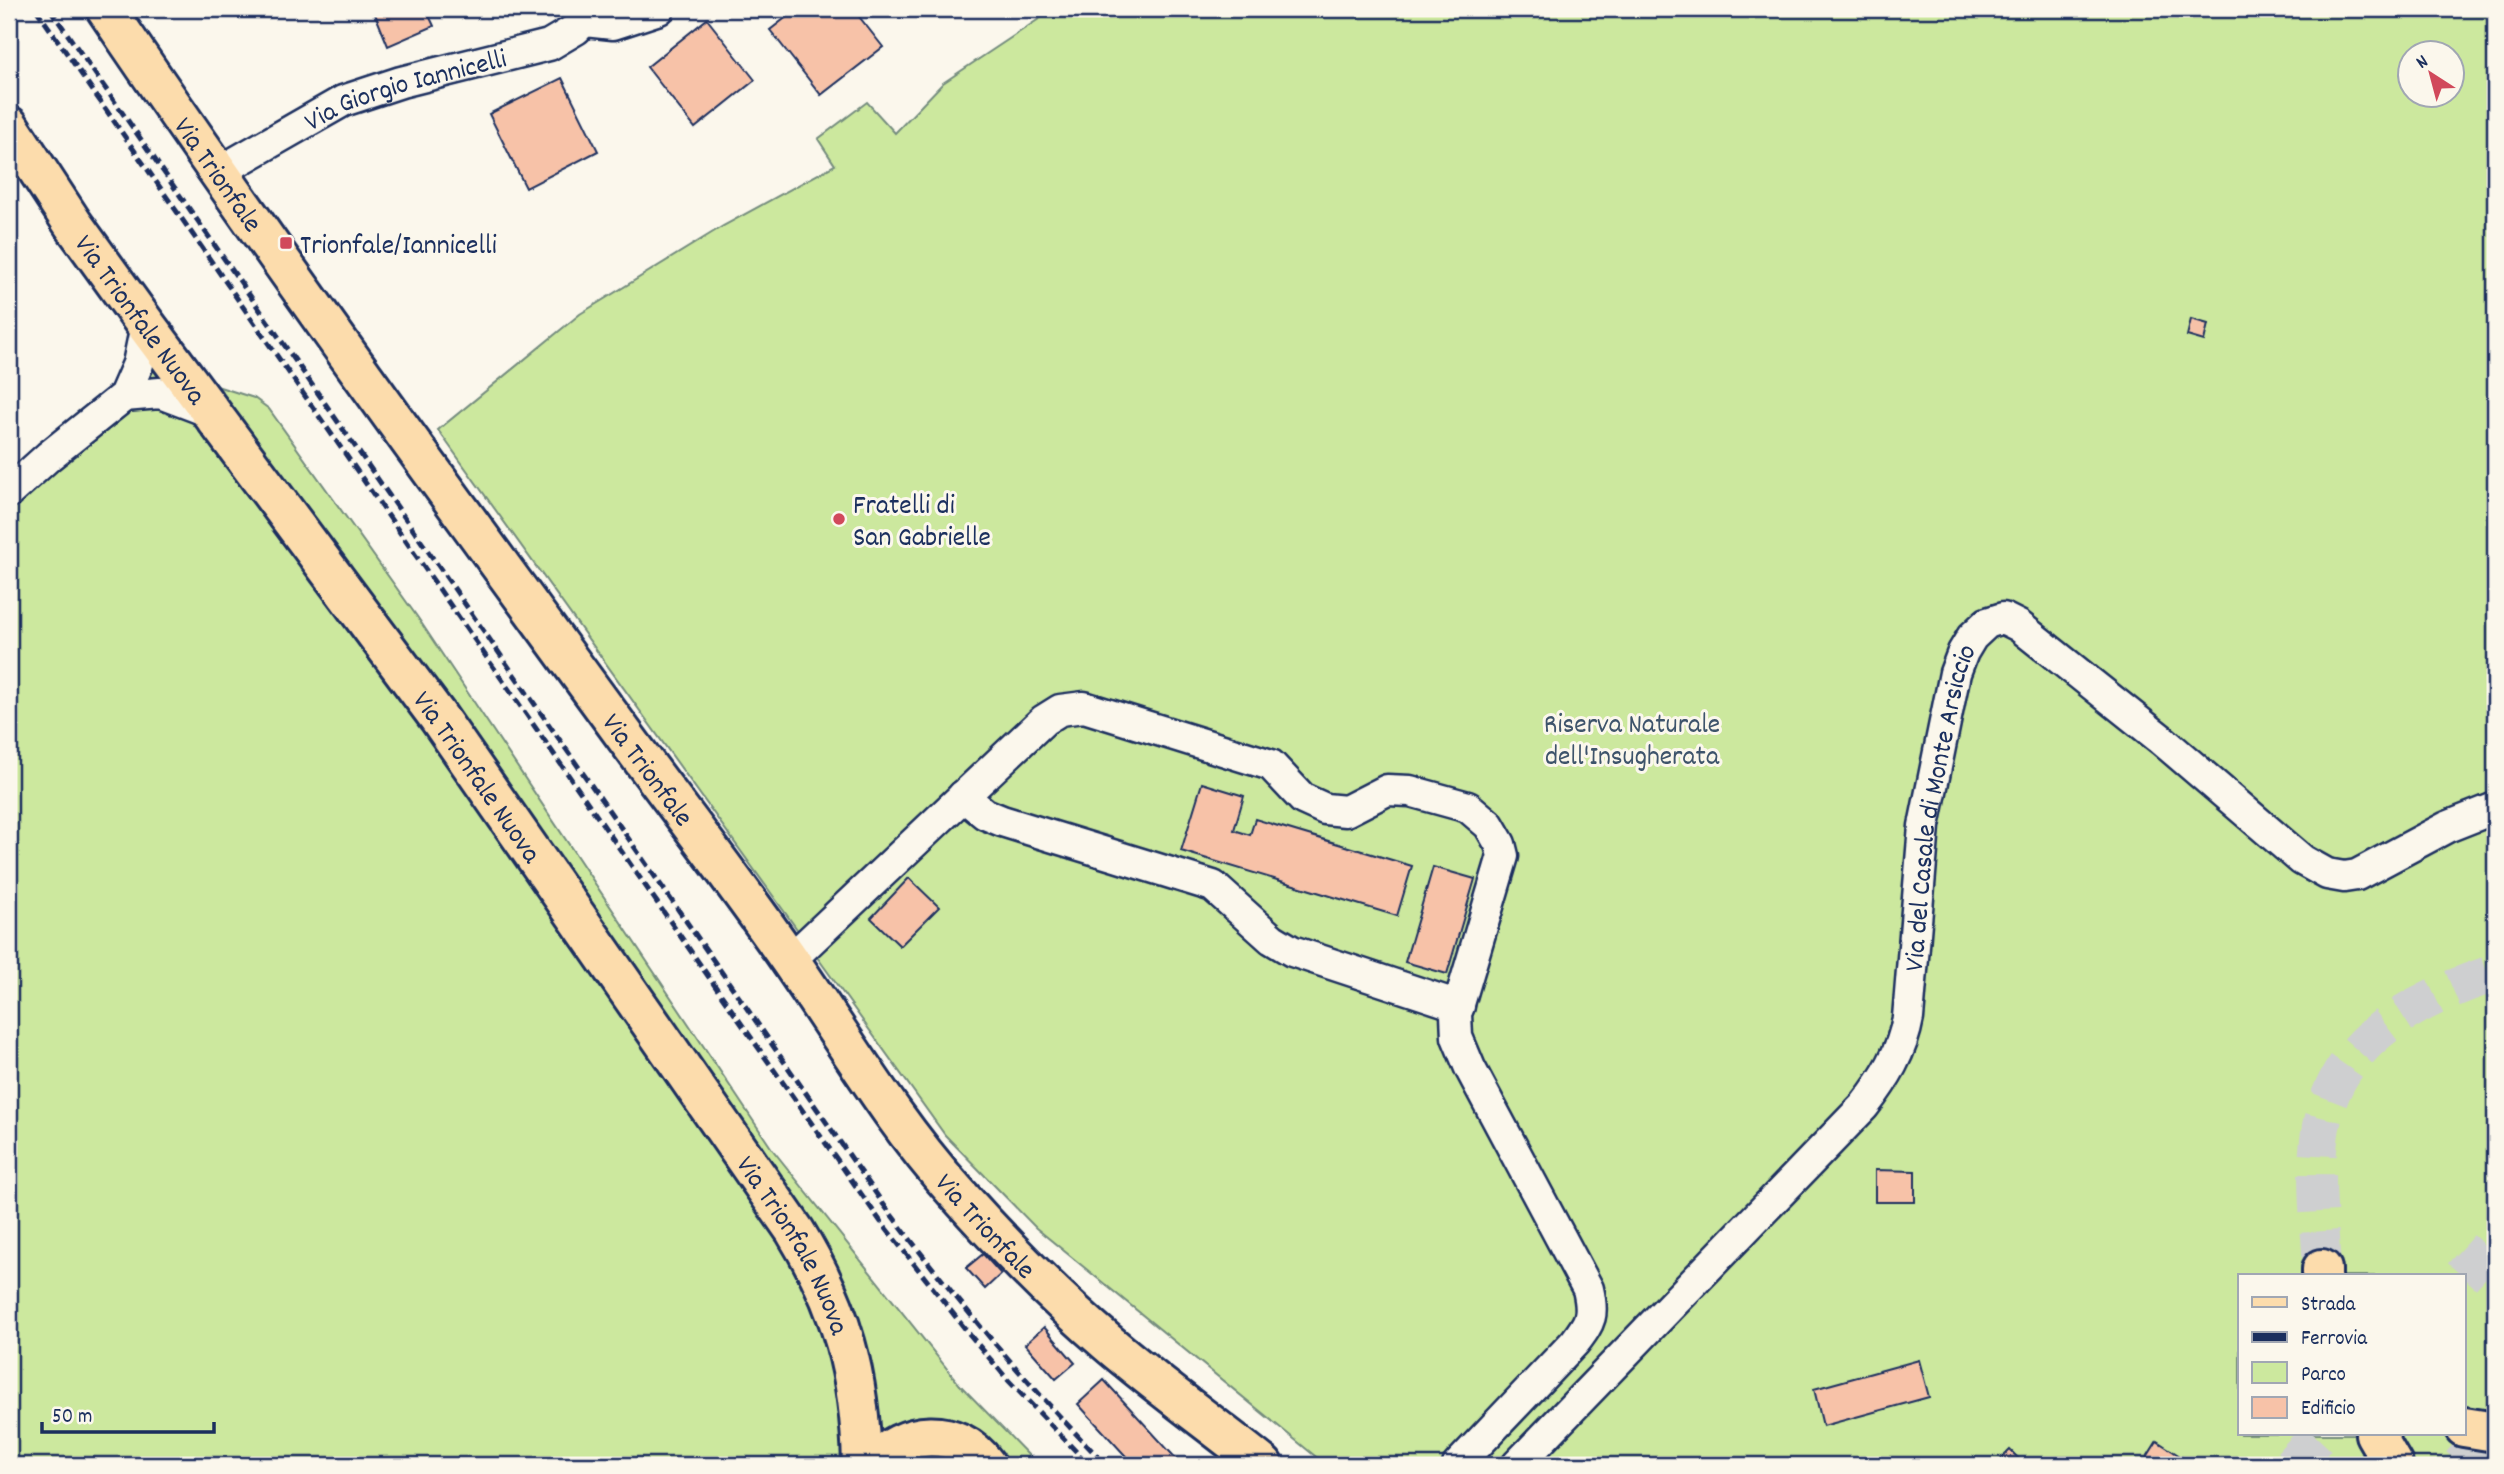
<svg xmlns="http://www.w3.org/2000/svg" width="2504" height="1474" viewBox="0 0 2504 1474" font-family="Dekko,sans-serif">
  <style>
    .green { fill: #cce89e; stroke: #748c7e; stroke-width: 2; fill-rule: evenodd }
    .building { fill: #f7c2a8; stroke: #1b2f5e; stroke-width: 2 }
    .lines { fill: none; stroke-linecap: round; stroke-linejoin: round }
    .highway-tunnel { stroke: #cecfd0; stroke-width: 38; stroke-dasharray: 38 19; stroke-linecap: butt }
    .minor-casing { stroke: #1b2f5e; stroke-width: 35 }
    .major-casing { stroke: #1b2f5e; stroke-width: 44 }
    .highway-casing { stroke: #1b2f5e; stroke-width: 44 }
    .minor { stroke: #fbf7ec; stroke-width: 30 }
    .major { stroke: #fcdcac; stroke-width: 38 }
    .highway { stroke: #fcdcac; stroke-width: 38 }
    .rail { stroke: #1b2f5e; stroke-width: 5; stroke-dasharray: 10 5; stroke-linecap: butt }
    .poi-dot { fill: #d1495b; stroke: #fbf7ec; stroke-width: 2.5 }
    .labels { text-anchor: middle; stroke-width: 6; stroke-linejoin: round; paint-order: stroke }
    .street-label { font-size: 28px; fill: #1b2f5e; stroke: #fbf7ec }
    .poi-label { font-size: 28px; fill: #1b2f5e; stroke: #fbf7ec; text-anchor: start }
    .park-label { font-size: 28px; fill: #3e546b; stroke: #fbf7ec }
  </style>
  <rect width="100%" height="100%" fill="#fbf7ec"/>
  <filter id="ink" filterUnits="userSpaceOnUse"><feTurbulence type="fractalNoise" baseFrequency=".0143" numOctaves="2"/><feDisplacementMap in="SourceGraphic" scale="14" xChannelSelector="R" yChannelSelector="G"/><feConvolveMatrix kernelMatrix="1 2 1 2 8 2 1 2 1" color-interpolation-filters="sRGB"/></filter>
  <g filter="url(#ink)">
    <!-- green -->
    <g class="green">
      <path d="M1054,9H2495V1465H1326L1036,1228L945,1135L438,430L580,314L723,226L835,165L818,139L867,102L895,133L943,83ZM2410,52H2452V94H2410ZM2240,1276H2464V1434H2240Z"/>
      <path d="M157,367L254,398L269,409L418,618L772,1149L960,1385L1038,1465H9V498Z"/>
    </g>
    <!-- building -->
    <g class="building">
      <path d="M373,9H426L434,26L388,46Z"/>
      <path d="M797,9H853L883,47L821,95L770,30Z"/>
      <path d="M707,19L755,80L695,128L647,67Z"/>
      <path d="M562,78L598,151L526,188L489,114Z"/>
      <path d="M2191,319L2208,324L2204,341L2187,336Z"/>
      <path d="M1202,783L1244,796L1234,830L1250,835L1255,819L1412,866L1397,916L1181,851Z"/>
      <path d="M1433,867L1475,879L1447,974L1405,962Z"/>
      <path d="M909,878L939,907L900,946L871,918Z"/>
      <path d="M1875,1170L1915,1171V1202H1875Z"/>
      <path d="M983,1254L1001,1274L985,1289L966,1268Z"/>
      <path d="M1044,1327L1075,1363L1056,1379L1025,1344Z"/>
      <path d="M1919,1360L1929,1397L1823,1426L1814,1389Z"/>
      <path d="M1104,1380L1182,1465H1134L1078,1404Z"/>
      <path d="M2157,1441L2183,1458L2179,1465H2142Z"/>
      <path d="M2010,1450L2025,1465H1995Z"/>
    </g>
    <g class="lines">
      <!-- highway-tunnel -->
      <g class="highway-tunnel">
        <path d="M2322,1269C2320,1227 2314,1182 2319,1140C2330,1043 2412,1000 2495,973"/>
        <path d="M2462,1276L2495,1240"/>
        <path d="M2291,1465L2320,1434"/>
        <path d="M2460,1465L2495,1428"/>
      </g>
      <!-- minor casing -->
      <g class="minor-casing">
        <g id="minor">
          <path d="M585,21L613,24L659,9"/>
          <path id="s1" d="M217,173L343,101L401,82L549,45L576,29L594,9"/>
          <path d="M124,396L160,393L210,412"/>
          <path d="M9,492L49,456L124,396L138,364L146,325"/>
          <path d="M963,796L985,814L1002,821L1213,886L1272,939L1292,951L1459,1006"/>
          <path d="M790,960L1044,720L1060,710L1084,707L1271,765L1303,799L1325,809L1346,811L1387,790L1410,791L1468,807L1489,825L1500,844L1503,856L1456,1014L1457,1037L1470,1068L1588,1289C1594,1315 1591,1321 1575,1342L1458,1465"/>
          <path id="s2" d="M1517,1465L1864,1106C1885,1079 1902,1052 1908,1018L1924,826L1955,673L1963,652L1972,637L1987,623L2003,618L2019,626L2162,740L2302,860L2327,874L2344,877L2357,875L2447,827L2495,808"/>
        </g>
      </g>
      <!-- major casing -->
      <g class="major-casing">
        <g id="major">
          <path id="s3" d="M106,9C275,258 452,500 630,743C684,816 740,888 791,962C845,1040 892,1121 955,1191C1003,1245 1054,1297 1108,1343C1158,1386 1212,1424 1263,1465"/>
          <path id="s4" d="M9,126L73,224L146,325L438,717L795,1231C842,1308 860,1375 862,1465"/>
          <path d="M873,1465C902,1429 958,1425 986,1465"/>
        </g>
      </g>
      <!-- highway casing -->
      <g class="highway-casing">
        <g id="highway">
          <path d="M2322,1269V1276"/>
          <path d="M2464,1427L2495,1432"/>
          <path d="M2375,1434L2393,1465"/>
        </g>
      </g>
      <!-- minor -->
      <use href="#minor" class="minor"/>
      <!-- major -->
      <use href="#major" class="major"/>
      <!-- highway -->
      <use href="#highway" class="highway"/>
      <!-- rail -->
      <g class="rail">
        <path d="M36,9L722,996L881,1222L970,1335L1008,1380L1089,1465"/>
        <path d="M50,9L884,1205C953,1297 1026,1383 1106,1465"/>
      </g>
    </g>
  </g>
  <!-- markers -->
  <g class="poi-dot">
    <rect x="279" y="236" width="14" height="14" rx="3.5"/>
    <circle cx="839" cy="519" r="7"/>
  </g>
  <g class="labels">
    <!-- street labels -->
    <g class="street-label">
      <text dy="10" stroke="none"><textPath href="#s1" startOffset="208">Via Giorgio Iannicelli</textPath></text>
      <text dy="10" stroke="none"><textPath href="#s3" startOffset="200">Via Trionfale</textPath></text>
      <text dy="10" stroke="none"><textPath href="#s4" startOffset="234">Via Trionfale Nuova</textPath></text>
      <text dy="10" stroke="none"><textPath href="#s3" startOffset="934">Via Trionfale</textPath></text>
      <text dy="10" stroke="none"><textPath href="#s4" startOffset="802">Via Trionfale Nuova</textPath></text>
      <text dy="10" stroke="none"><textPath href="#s2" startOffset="812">Via del Casale di Monte Arsiccio</textPath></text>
      <text dy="10" stroke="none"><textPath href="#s3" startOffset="1502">Via Trionfale</textPath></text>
      <text dy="10" stroke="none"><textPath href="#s4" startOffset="1368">Via Trionfale Nuova</textPath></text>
    </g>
    <!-- poi labels -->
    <g class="poi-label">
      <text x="300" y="253">Trionfale/Iannicelli</text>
      <text x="853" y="513">Fratelli di<tspan x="853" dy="32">San Gabrielle</tspan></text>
    </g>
    <!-- park labels -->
    <g class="park-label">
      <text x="1632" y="732">Riserva Naturale<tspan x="1632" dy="32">dell'Insugherata</tspan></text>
    </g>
  </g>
  <!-- margin -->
  <rect width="2504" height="1474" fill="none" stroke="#fbf7ec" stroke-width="35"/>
  <rect x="18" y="18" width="2469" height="1439" fill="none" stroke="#1b2f5e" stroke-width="2.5" filter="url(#ink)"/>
  <!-- legend -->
  <rect x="2238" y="1274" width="228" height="161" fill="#fbf7ec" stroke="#a1a7b3" stroke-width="2"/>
  <rect x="2252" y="1297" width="35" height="10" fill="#fcdcac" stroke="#a1a7b3" stroke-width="2"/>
  <text x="2301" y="1310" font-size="21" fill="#1b2f5e">Strada</text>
  <rect x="2252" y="1332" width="35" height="10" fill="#1b2f5e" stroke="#a1a7b3" stroke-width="2"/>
  <text x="2301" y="1344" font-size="21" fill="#1b2f5e">Ferrovia</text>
  <rect x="2252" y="1362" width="35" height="21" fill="#cce89e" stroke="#a1a7b3" stroke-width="2"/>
  <text x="2301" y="1380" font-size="21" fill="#1b2f5e">Parco</text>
  <rect x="2252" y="1397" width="35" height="21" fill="#f7c2a8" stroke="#a1a7b3" stroke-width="2"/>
  <text x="2301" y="1414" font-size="21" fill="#1b2f5e">Edificio</text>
  <!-- north arrow -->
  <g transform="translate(2431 74) rotate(324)"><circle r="33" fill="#fbf7ec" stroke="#a1a7b3" stroke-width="2"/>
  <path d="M0-5L12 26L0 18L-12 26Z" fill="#d1495b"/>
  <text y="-10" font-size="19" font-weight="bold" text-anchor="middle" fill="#1b2f5e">N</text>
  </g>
  <!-- scale -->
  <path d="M42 1422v10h172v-10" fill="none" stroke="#1b2f5e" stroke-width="3.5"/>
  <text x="52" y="1422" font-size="21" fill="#1b2f5e" stroke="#fbf7ec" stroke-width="5" paint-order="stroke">50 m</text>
</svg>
